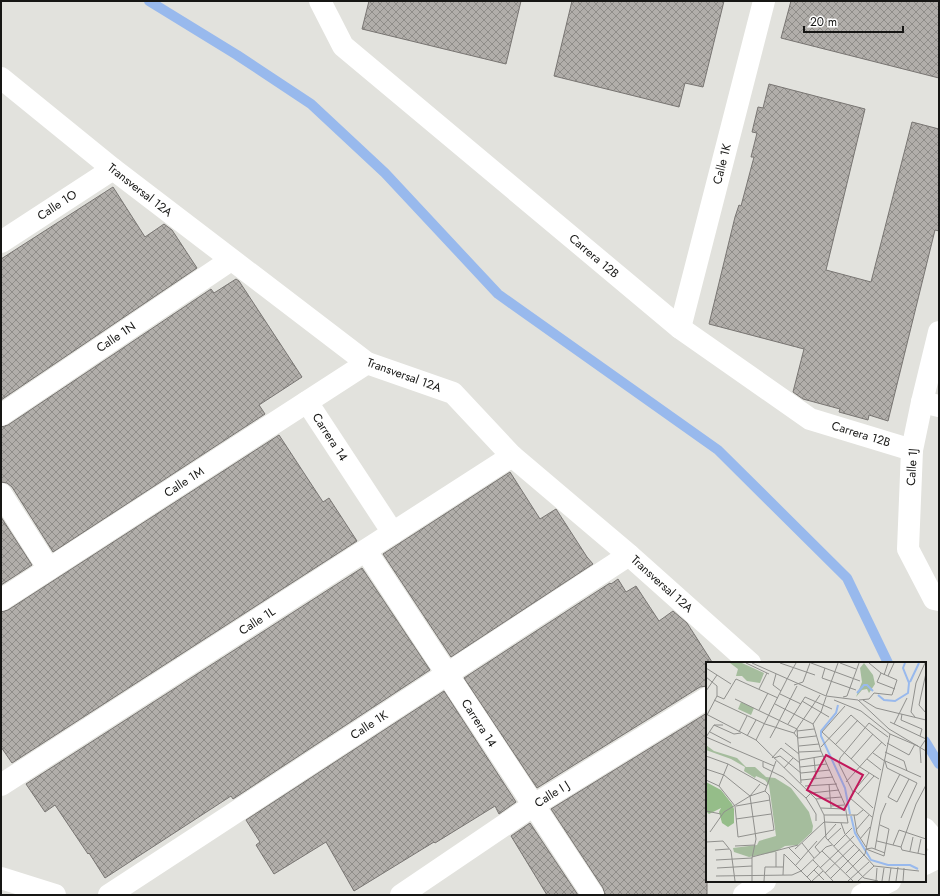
<svg xmlns="http://www.w3.org/2000/svg" width="940" height="896" viewBox="0 0 940 896" font-family="Jost,sans-serif">
  <style>
    .lines { fill: none; stroke-linecap: round; stroke-linejoin: round }
    .stream { stroke: #98b9ed; stroke-width: 10 }
    .building { fill: url(#building-cross-hatch); stroke: #787572 }
    .minor { stroke: #fff; stroke-width: 22 }
    .secondary { stroke: #fff; stroke-width: 22 }
    .labels { text-anchor: middle; stroke-width: 4; stroke-linejoin: round; paint-order: stroke }
    .street-label { font-size: 12px; fill: #161614; stroke: #fff }
    .inset-river { fill: none; stroke: #98b9ed; stroke-width: 2 }
    .inset-road { fill: none; stroke: #90908d; stroke-width: 1 }
    .view { fill: #c2185b; fill-opacity: 0.15; stroke: #c2185b; stroke-width: 2 }
    .inset-edge { fill: none; stroke: #161614; stroke-width: 2 }
  </style>
  <defs>
    <pattern id="building-cross-hatch" width="8" height="8" patternUnits="userSpaceOnUse"><rect width="8" height="8" fill="#b1aeaa"/><path d="M0 0l8 8M0 8l8-8" fill="none" stroke="#8f8d89"/></pattern>
  </defs>
  <rect width="100%" height="100%" fill="#e2e2dd"/>
  <g class="lines">
    <!-- stream -->
    <g class="stream">
      <path d="M149,1L237,55L311,104L385,173L498,294L718,450L847,578L888,663"/>
      <path d="M925,741L939,764"/>
    </g>
  </g>
  <!-- building -->
  <g class="building">
    <path d="M369,1H521L506,64L362,29Z"/>
    <path d="M572,1H724L703,87L685,83L679,107L554,76Z"/>
    <path d="M791,1H939V78L781,38Z"/>
    <path d="M769,84L865,109L826,270L871,282L912,122L939,129V231L935,230L888,421L869,415L868,420L839,412L840,409L803,399L793,392L804,349L709,324L735,217L739,205L741,206L754,157H751L757,133L752,132L758,107L763,108Z"/>
    <path d="M113,187L145,237L164,224L172,230L197,268L1,400V259Z"/>
    <path d="M236,279L239,281L302,377L259,405L265,414L53,552L12,487L7,483L1,482V427L8,425L211,289L214,293Z"/>
    <path d="M279,435L323,502L329,498L357,541L12,763L1,747V612L8,610Z"/>
    <path d="M510,472L540,519L556,509L587,557L593,564L451,657L383,554Z"/>
    <path d="M1,517L32,565L1,585Z"/>
    <path d="M362,568L430,670L233,799L231,796L105,878L89,853L88,854L55,805L45,812L26,784Z"/>
    <path d="M618,579L626,592L636,586L659,621L673,611L687,623L712,662L707,663V686L700,687L537,788L464,678L610,583L611,584Z"/>
    <path d="M444,691L516,802L499,814L495,806L435,843L434,842L354,891L326,842L274,874L256,845L260,842L246,820Z"/>
    <path d="M707,713V895H605L603,888L551,809Z"/>
    <path d="M530,823L578,895H547L511,836Z"/>
  </g>
  <g class="lines">
    <!-- minor -->
    <g class="minor">
      <path d="M320,1L343,46L680,328L810,419L912,450"/>
      <path d="M1,78L113,169L367,363L453,393L512,456L629,555L750,663"/>
      <path d="M1,242L113,169"/>
      <path d="M680,328L764,1"/>
      <path d="M939,332L922,402L912,450L908,549L934,599L939,600"/>
      <path d="M307,402L393,533"/>
      <path d="M922,402L939,406"/>
      <path d="M1,415L231,260"/>
      <path d="M1,494L49,569"/>
      <path d="M366,551L593,895"/>
      <path d="M1,600L367,363"/>
      <path d="M1,785L512,456"/>
      <path d="M925,829L939,845"/>
      <path d="M925,864L939,857"/>
      <path d="M109,895L629,555"/>
      <path d="M401,895L534,805L707,698"/>
      <path d="M744,895L765,881"/>
      <path d="M862,895L890,881"/>
    </g>
    <!-- secondary -->
    <path class="secondary" d="M1,878L55,895"/>
  </g>
  <g class="labels">
    <!-- street labels -->
    <g class="street-label">
      <text transform="translate(722 164) rotate(-76)" y="4">Calle 1K</text>
      <text transform="translate(140 190) rotate(38)" y="4">Transversal 12A</text>
      <text transform="translate(57 205) rotate(-33)" y="4">Calle 1O</text>
      <text transform="translate(594 256) rotate(40)" y="4">Carrera 12B</text>
      <text transform="translate(116 337) rotate(-34)" y="4">Calle 1N</text>
      <text transform="translate(404 375) rotate(20)" y="4">Transversal 12A</text>
      <text transform="translate(861 434) rotate(17)" y="4">Carrera 12B</text>
      <text transform="translate(330 437) rotate(57)" y="4">Carrera 14</text>
      <text transform="translate(912 467) rotate(-86)" y="4">Calle 1J</text>
      <text transform="translate(184 482) rotate(-33)" y="4">Calle 1M</text>
      <text transform="translate(662 584) rotate(42)" y="4">Transversal 12A</text>
      <text transform="translate(257 621) rotate(-33)" y="4">Calle 1L</text>
      <text transform="translate(479 723) rotate(57)" y="4">Carrera 14</text>
      <text transform="translate(369 725) rotate(-33)" y="4">Calle 1K</text>
      <text transform="translate(552 794) rotate(-32)" y="4">Calle I J</text>
    </g>
  </g>
  <!-- overview -->
  <g transform="translate(706 662)">
    <rect width="220" height="220" fill="#e2e2dd"/>
    <path d="M24,1H36L58,11L54,21L41,19L36,14H30L32,7ZM158,1L167,13L169,22L163,31L161,27L156,28L150,35L156,20L154,6ZM0,83L8,89L31,96L40,105H49L60,115L69,116L85,126L103,150L107,164L106,170L92,183L79,184L69,190L43,195L28,190L27,186L51,183L53,179L70,174L63,123L59,118L50,114L49,116L38,109L39,105L25,97L0,88Z" fill="#a5bd9d"/>
    <path d="M0,120L15,128L26,142L28,147V161L22,165L16,161L13,150L15,146L3,152L0,149Z" fill="#95bd89"/>
    <path d="M35,40L48,46L45,53L32,47Z" fill="#a5bd9d"/>
    <path class="inset-river" d="M204,20L213,1M151,31L158,23H161L167,29M172,33L178,38L189,39L202,31L203,21L197,6L199,1M132,43L130,51L115,69V74L139,126L144,152M145,154L149,171L165,198L182,203H204L212,207"/>
    <path class="inset-road" d="M40,1L63,12M46,1L120,34L152,38L183,67L220,89M74,1L109,13M105,1L154,19M134,1L150,7M0,6L25,22M119,6L116,16L150,28M175,11L171,20L189,27M220,11L213,43L220,51M70,12L67,23L75,29M178,13L182,1M182,14L188,1M0,15L11,24V34L1,53M81,17L90,1M81,17L50,78L110,137L118,153L120,176L158,216L172,219M88,23L97,20L104,1M53,27L61,11M0,29L11,13M74,32L95,42M11,34L18,37L30,17L72,36M120,34L132,1M137,35L141,34L153,1M29,37L91,67L95,121M8,38L59,62L88,71L92,76L110,74M128,38L155,49L184,72L212,84M153,38L163,37L168,31L186,33L191,18L175,11L163,1M157,38L170,46L220,58M96,39L123,55M69,42L107,62M139,44L116,70L154,105L173,117M53,48L62,31M0,52L50,78M196,52L195,58L216,67L214,74M209,55L205,50L210,21L219,1M184,60L220,77L214,86L215,101M82,62L99,35L126,47M107,62L115,50L120,35M188,62L201,36M8,63L28,72L35,71M70,65L91,24M91,69L108,67M4,70L25,81M33,70L41,54M88,71L114,33M41,74L50,58M0,75L68,104M0,75L8,63H17M64,76L70,65M79,81L93,92M181,81L203,93L209,82M129,83L152,58M93,84L113,82M115,85L145,53L180,84M93,90L115,89M179,90L198,99L201,109M167,91L177,98L215,115M0,94L22,102L61,124M66,96L75,86L94,101M68,96L74,94L95,111L124,108M108,96L110,117M145,97L167,72M161,97L175,108M94,98L117,94M179,99L181,106L211,121L195,156M57,100V105L77,115L100,136L110,152V159M94,105L121,102M78,106L87,96M0,107L18,113L44,134L50,177L46,196V219M163,111L147,130L144,136L166,155M194,112L182,135L191,140L203,117M0,118L13,124L29,144L32,175L68,168L63,133L59,129M95,118L127,115M140,120L176,80M123,122L125,146M13,124L22,102M99,124L131,122M148,128L167,146M59,129L70,99M147,130L133,102L134,96L163,61L182,75M152,132L168,114M44,134L59,129M100,136L105,131L133,128M110,137L136,135M30,144L64,138M125,144L138,143M115,146L139,147M0,149L15,152M118,153H151L157,148M148,153L151,171L160,185M30,157L65,152M135,161L139,172L168,204L213,209M150,168L163,153M4,170L18,150L44,134L54,122M154,177L164,165M122,178L135,166M171,179L195,185M0,180L17,179L25,189L29,219M96,181L108,196M187,183L193,168L220,177M29,184L49,183M128,184L146,166M82,185L95,198M89,187L118,160L142,161L139,143L115,89L107,62M160,187L178,194L183,167L174,163M160,187L166,186L179,191M169,187L175,153L180,141M9,188L23,187M116,189L147,219M204,189L207,175M114,191L109,185L130,162M212,191L215,177M78,192L105,219M220,193L196,188L195,185L210,142L220,123M46,195L92,183M10,198L46,196M107,198L127,219M89,204L111,179M70,205V190M11,206L46,204M114,206L148,174M108,208L118,218M119,211L149,182M140,211L159,192L184,72M77,213L78,192M10,214L86,213L95,209L120,185L126,183M101,215L112,204M125,216L154,187M58,219L59,205H77M106,219L117,209M142,219L163,200M152,219L168,204M170,219L171,206M176,219L178,206M183,219L185,206M190,219L192,205M197,219L198,206"/>
    <path class="view" d="M120,93L157,113L138,148L101,128Z"/>
    <rect width="220" height="220" class="inset-edge"/>
  </g>
  <!-- border -->
  <rect width="940" height="896" fill="none" stroke="#161614" stroke-width="4"/>
  <!-- scale -->
  <path d="M804 26v6h99v-6" fill="none" stroke="#161614" stroke-width="2"/>
  <text x="810" y="26" font-size="12" fill="#161614" stroke="#ffffff" stroke-width="3" paint-order="stroke">20 m</text>
</svg>
